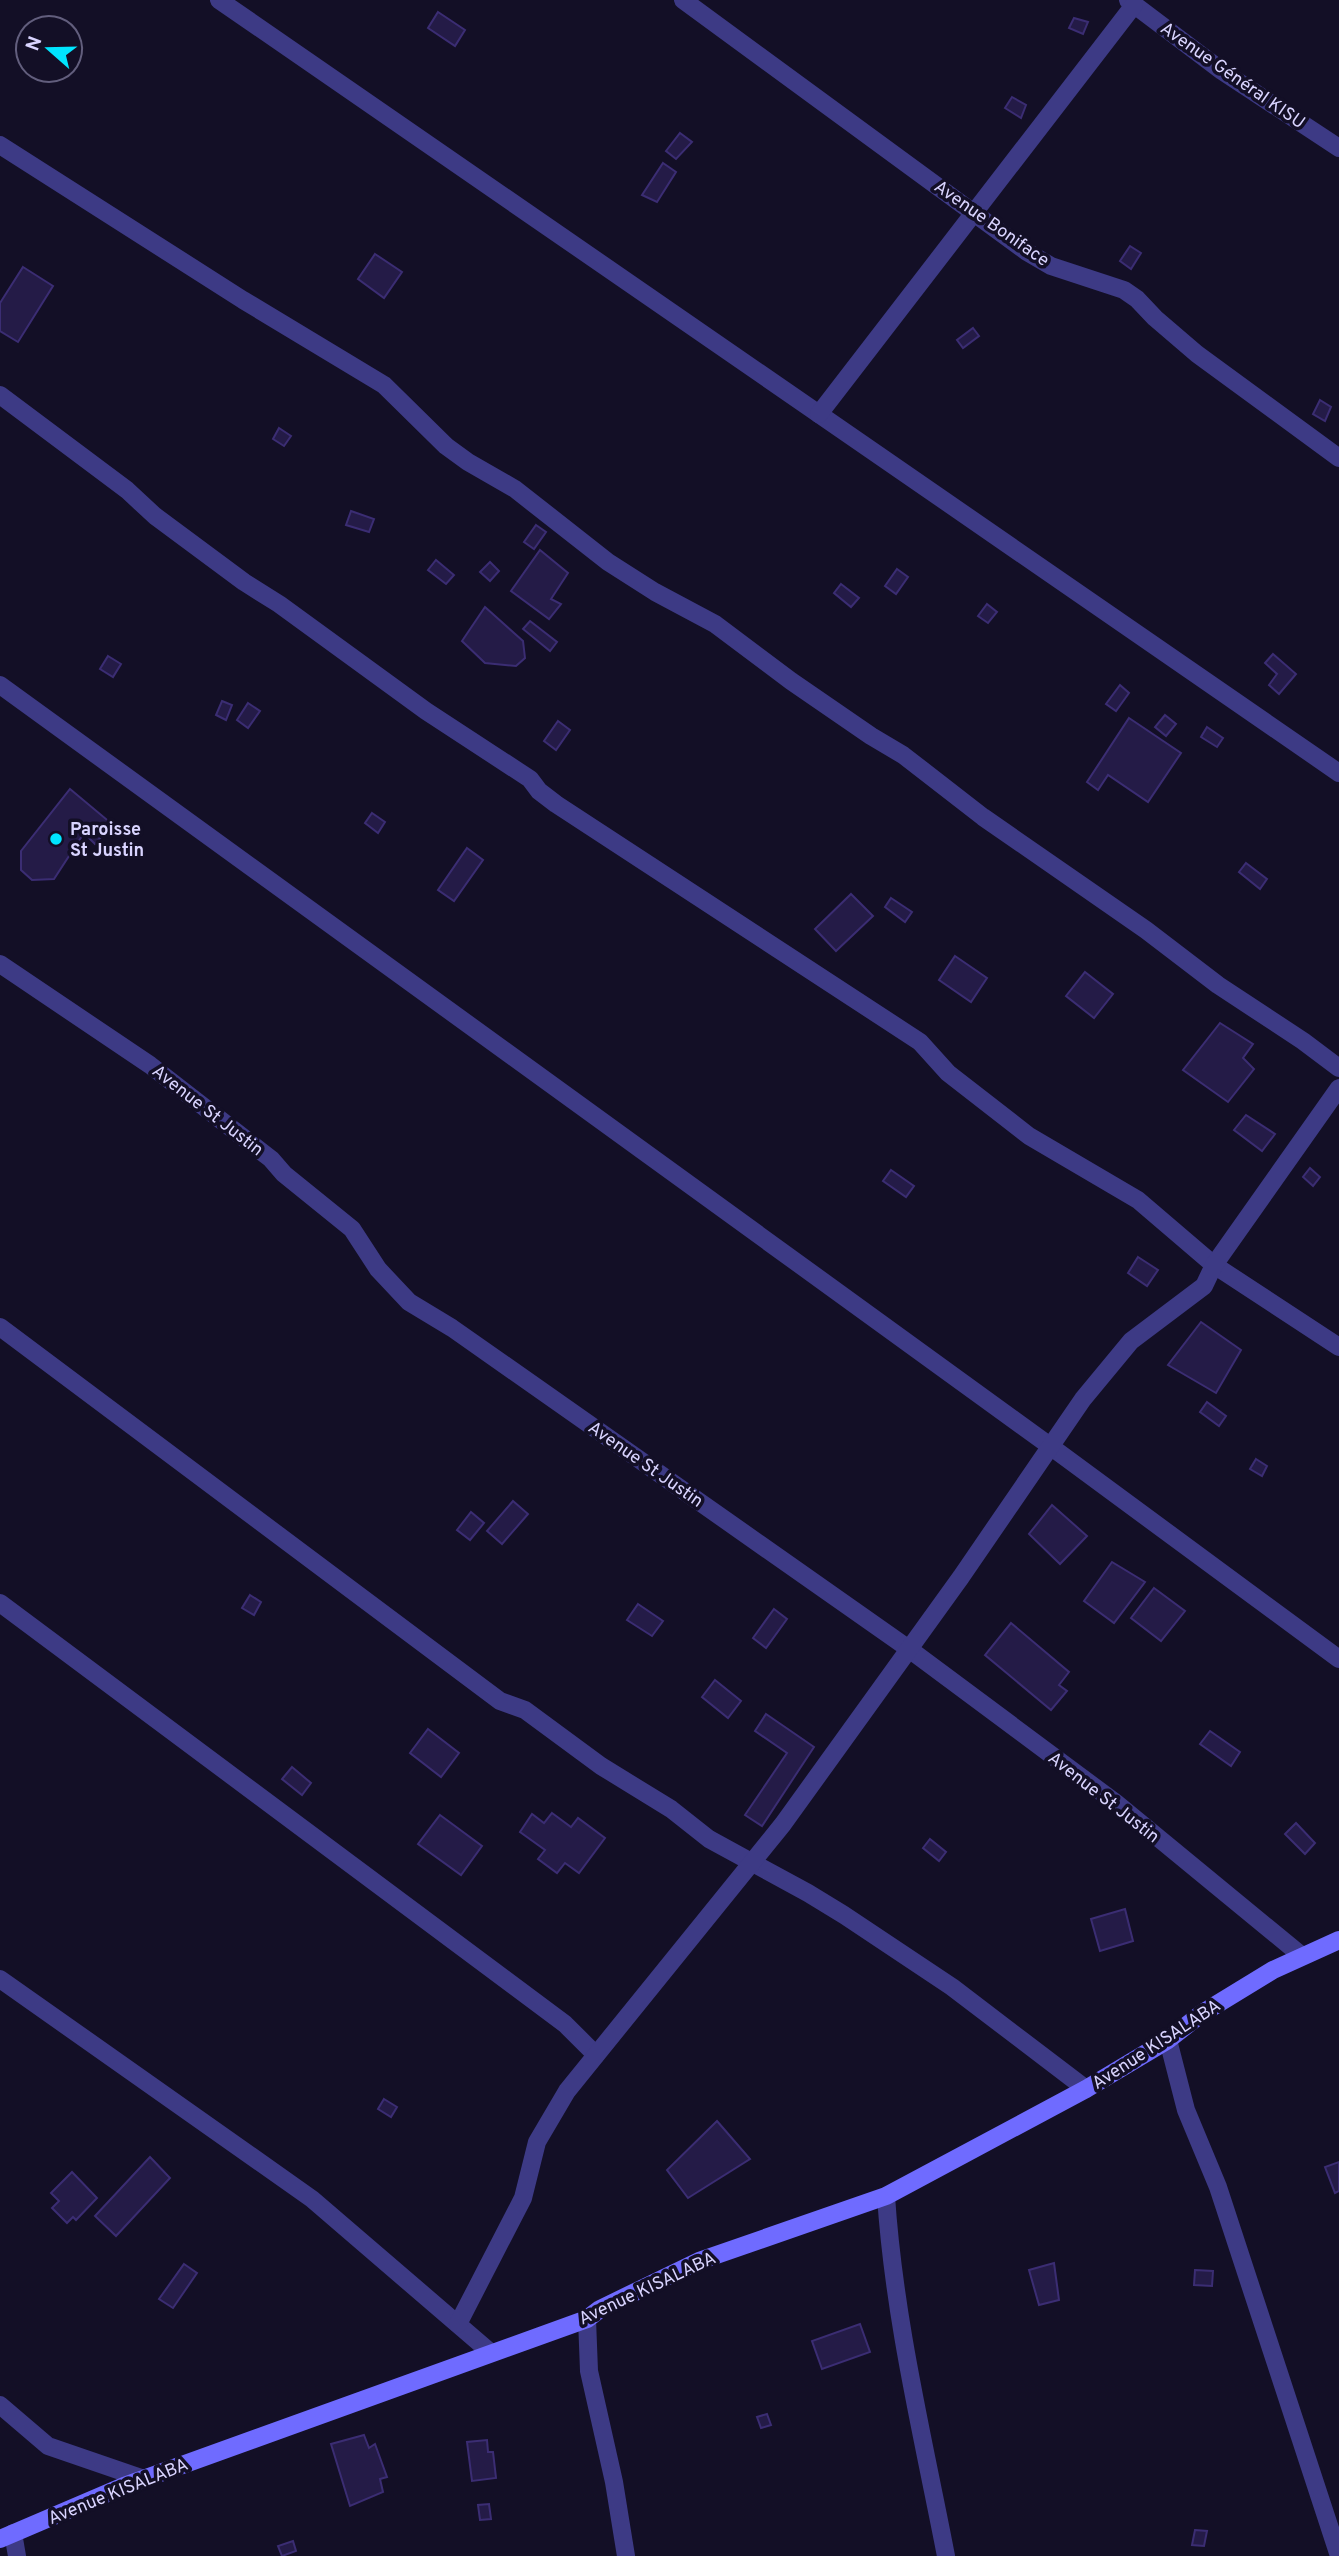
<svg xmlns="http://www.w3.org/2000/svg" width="1339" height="2556" viewBox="0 0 1339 2556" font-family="Overpass,sans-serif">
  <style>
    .building { fill: #241b47; stroke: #3b2d73; stroke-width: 2 }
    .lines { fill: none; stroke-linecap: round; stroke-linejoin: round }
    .street { stroke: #3d3a85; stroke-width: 18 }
    .secondary { stroke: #6f6bff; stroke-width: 18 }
    .poi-dot { fill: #00e5ff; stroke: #130f26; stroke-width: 2.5 }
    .labels { text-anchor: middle; stroke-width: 7; stroke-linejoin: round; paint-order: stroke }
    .street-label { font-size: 18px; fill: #d9d4ff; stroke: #130f26 }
    .poi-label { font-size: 18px; font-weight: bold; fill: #d9d4ff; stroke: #130f26; text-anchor: start }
  </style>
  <rect width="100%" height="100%" fill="#130f26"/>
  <!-- building -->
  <g class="building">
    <path d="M438,12L465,30L455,46L428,28Z"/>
    <path d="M1074,18L1088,22L1083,34L1069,28Z"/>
    <path d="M1012,97L1026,105L1021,118L1005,108Z"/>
    <path d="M680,133L692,142L676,159L666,151Z"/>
    <path d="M663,163L676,172L657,202L642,195Z"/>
    <path d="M1130,246L1141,253L1131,269L1120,261Z"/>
    <path d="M375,254L402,272L384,298L358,279Z"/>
    <path d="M23,267L53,286L18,342L0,331V303Z"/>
    <path d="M973,328L979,336L963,348L957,340Z"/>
    <path d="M1320,400L1331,407L1325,421L1313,414Z"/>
    <path d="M279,428L291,436L284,446L273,439Z"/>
    <path d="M351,511L374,519L369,532L346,525Z"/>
    <path d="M536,525L546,532L534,549L524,542Z"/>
    <path d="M540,550L568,573L551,599L561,604L549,619L511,591Z"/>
    <path d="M436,560L454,575L446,584L428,570Z"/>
    <path d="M490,562L499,571L490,581L480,572Z"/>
    <path d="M897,569L908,577L896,594L885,586Z"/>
    <path d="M841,584L859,598L851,607L834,593Z"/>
    <path d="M987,604L997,612L988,623L978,616Z"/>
    <path d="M485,607L523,641L525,658L516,666L485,663L462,641Z"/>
    <path d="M530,621L557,642L550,651L523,629Z"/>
    <path d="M1273,654L1296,674L1279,694L1269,685L1277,674L1265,663Z"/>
    <path d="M108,656L121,664L113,677L100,669Z"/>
    <path d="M1120,685L1129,693L1116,711L1106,704Z"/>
    <path d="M222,701L232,705L226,720L216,715Z"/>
    <path d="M248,703L260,711L248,728L237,720Z"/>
    <path d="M1165,715L1176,724L1166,736L1155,727Z"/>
    <path d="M1129,718L1181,753L1148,802L1108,775L1098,790L1087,782Z"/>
    <path d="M558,721L570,730L556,750L544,741Z"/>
    <path d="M1207,727L1223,738L1217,747L1201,737Z"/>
    <path d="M70,789L112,824L95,844L84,833L54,879L32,880L21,870V851Z"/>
    <path d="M372,813L385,822L378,833L365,823Z"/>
    <path d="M467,848L483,860L454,901L438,890Z"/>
    <path d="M1246,863L1267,879L1260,889L1239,872Z"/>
    <path d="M851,894L873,916L836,951L815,929Z"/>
    <path d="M891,898L912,912L905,922L885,907Z"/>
    <path d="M955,956L987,978L971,1002L939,980Z"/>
    <path d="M1085,972L1113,994L1094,1018L1066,996Z"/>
    <path d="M1220,1023L1253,1044L1243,1058L1254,1069L1228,1102L1183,1070Z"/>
    <path d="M1246,1115L1275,1134L1262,1151L1234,1130Z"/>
    <path d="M1310,1168L1320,1177L1313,1186L1303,1177Z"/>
    <path d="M891,1170L914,1186L906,1197L883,1181Z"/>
    <path d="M1138,1257L1158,1270L1147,1286L1128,1273Z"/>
    <path d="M1201,1322L1241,1350L1216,1393L1168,1365Z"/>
    <path d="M1207,1402L1226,1416L1219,1426L1200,1412Z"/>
    <path d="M1256,1459L1267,1466L1262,1476L1250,1469Z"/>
    <path d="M513,1501L528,1514L502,1544L487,1531Z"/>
    <path d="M1052,1505L1087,1536L1060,1564L1029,1534Z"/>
    <path d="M471,1512L484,1523L470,1540L457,1530Z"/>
    <path d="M1112,1562L1145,1582L1114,1623L1084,1601Z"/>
    <path d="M1154,1588L1185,1611L1161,1641L1131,1618Z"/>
    <path d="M250,1595L261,1602L254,1615L242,1608Z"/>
    <path d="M638,1604L663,1621L652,1636L627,1620Z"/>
    <path d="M774,1609L787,1619L766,1648L753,1638Z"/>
    <path d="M1011,1623L1069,1672L1059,1685L1067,1691L1051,1710L985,1655Z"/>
    <path d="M715,1680L741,1701L728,1718L702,1697Z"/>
    <path d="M766,1714L814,1747L762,1826L745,1815L787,1753L755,1731Z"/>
    <path d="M428,1729L459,1753L441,1777L410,1753Z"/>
    <path d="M1210,1731L1240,1752L1231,1766L1200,1744Z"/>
    <path d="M292,1767L311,1783L302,1795L282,1779Z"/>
    <path d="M552,1813L571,1827L578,1818L605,1838L579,1873L565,1863L557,1873L538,1859L545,1850L520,1832L532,1814L544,1823Z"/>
    <path d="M440,1815L482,1846L461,1875L418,1844Z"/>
    <path d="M1296,1823L1315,1843L1305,1854L1285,1834Z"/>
    <path d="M930,1839L946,1852L939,1861L923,1848Z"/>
    <path d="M1125,1909L1133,1941L1100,1951L1091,1919Z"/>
    <path d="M384,2099L397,2107L391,2117L378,2109Z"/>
    <path d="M717,2121L750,2159L688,2198L667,2170Z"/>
    <path d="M150,2157L170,2178L116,2236L95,2216Z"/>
    <path d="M1339,2162V2191L1335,2193L1325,2167Z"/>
    <path d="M72,2172L97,2198L76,2220L73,2217L67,2223L52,2208L59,2201L51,2193Z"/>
    <path d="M1054,2263L1059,2300L1039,2305L1029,2270Z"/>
    <path d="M184,2264L197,2273L173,2308L159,2299Z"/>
    <path d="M1195,2270L1213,2271L1212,2286L1194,2285Z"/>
    <path d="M860,2324L870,2352L822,2369L812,2341Z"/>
    <path d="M767,2414L771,2425L761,2428L757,2417Z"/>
    <path d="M364,2435L369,2448L375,2444L387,2477L380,2479L383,2492L350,2506L331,2444Z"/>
    <path d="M487,2440L488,2452H493L496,2478L472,2481L467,2442Z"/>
    <path d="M489,2504L491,2519L480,2520L478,2505Z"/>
    <path d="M1195,2530L1207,2531L1204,2546L1192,2545Z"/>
    <path d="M293,2541L296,2551L282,2556L278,2546Z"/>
  </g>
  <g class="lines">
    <!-- street -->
    <g class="street">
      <path d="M219,0L1339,773"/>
      <path d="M683,0L1027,252L1051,266L1124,290L1137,299L1155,318L1197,354L1339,458"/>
      <path d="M1128,0L1222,71L1339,148"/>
      <path d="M0,145L243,300L384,385L446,446L468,462L515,489L608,562L655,592L715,624L791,681L871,736L903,755L983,817L1146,930L1218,985L1303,1041L1339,1068"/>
      <path d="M0,395L127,490L155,516L244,582L279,604L426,711L530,779L539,791L556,804L920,1042L948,1073L1029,1136L1138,1200L1214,1265L1339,1347"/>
      <path d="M819,414L1134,5"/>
      <path d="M0,685L1050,1446L1339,1659"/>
      <path d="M0,964L150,1065L271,1159L284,1174L352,1229L378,1269L409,1302L452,1328L909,1649L1116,1803L1302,1956"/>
      <path d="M0,1327L500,1701L525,1710L601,1766L671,1809L709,1839L808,1893L844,1915L952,1987L1086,2089"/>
      <path d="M0,1603L565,2024L596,2055"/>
      <path d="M0,1979L312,2199L490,2352"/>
      <path d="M1168,2040L1186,2110L1218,2187L1339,2556"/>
      <path d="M886,2196C894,2318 923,2437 946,2556"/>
      <path d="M587,2319L589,2371L614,2482L626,2556"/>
      <path d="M458,2324L523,2198L537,2142L567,2091L783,1824L961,1577L1083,1399L1131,1341L1204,1286L1214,1265L1339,1088"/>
      <path d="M0,2405L48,2446L144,2479"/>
      <path d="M13,2533L17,2556"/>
    </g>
    <!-- secondary -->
    <path class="secondary" d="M0,2539L124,2486L587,2319L600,2309L699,2261L886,2196L1086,2089L1168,2040L1201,2014L1273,1970L1339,1940"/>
  </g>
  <!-- markers -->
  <circle class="poi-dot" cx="56" cy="839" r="7"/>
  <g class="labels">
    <!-- street labels -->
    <g class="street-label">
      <text transform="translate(1233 75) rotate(35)" y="6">Avenue Général KISU</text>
      <text transform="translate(992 223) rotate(35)" y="6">Avenue Boniface</text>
      <text transform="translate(208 1110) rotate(38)" y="6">Avenue St Justin</text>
      <text transform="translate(646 1464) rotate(35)" y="6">Avenue St Justin</text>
      <text transform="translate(1104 1797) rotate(38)" y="6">Avenue St Justin</text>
      <text transform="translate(1156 2044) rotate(-33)" y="6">Avenue KISALABA</text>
      <text transform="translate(647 2288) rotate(-25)" y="6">Avenue KISALABA</text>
      <text transform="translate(118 2491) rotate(-22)" y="6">Avenue KISALABA</text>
    </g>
    <!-- poi labels -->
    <g class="poi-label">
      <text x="70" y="835">Paroisse<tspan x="70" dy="21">St Justin</tspan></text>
    </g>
  </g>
  <!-- north arrow -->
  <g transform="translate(49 49) rotate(290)"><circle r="33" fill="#130f26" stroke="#625e7d" stroke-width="2"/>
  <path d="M0-5L12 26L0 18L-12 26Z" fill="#00e5ff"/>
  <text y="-10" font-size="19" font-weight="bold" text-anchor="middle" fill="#d9d4ff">N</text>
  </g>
</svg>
